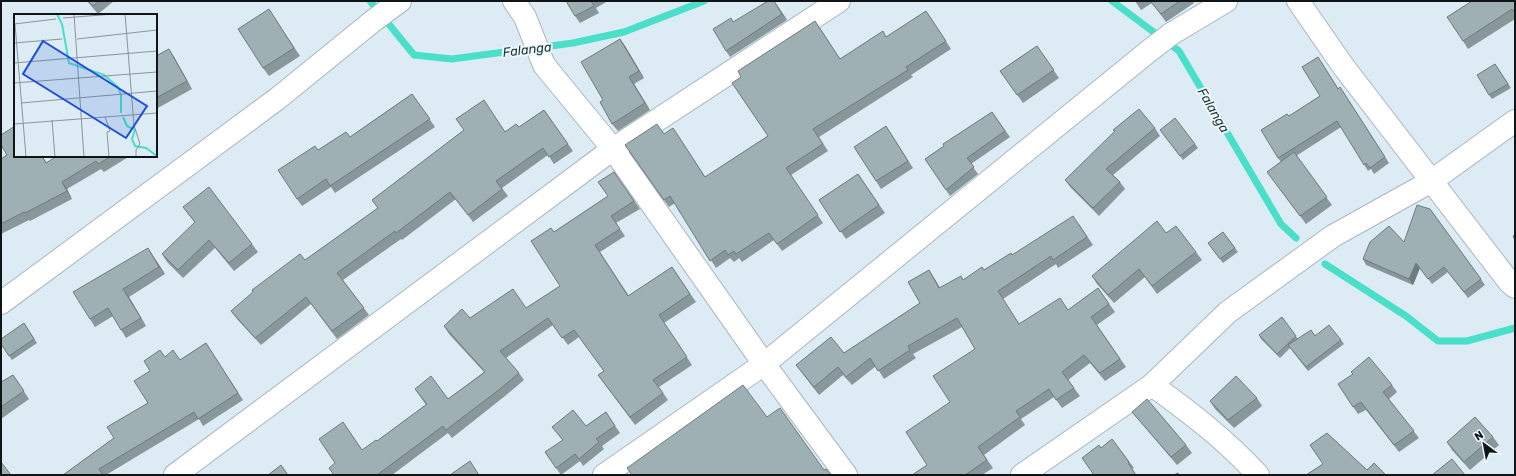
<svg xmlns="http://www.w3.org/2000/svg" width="1516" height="476" viewBox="0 0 1516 476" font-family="Rubik,sans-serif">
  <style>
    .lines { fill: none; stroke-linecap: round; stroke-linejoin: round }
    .stream { stroke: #49dfc8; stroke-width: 7 }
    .minor-casing { stroke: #a9b7c0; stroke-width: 24 }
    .minor { stroke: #fff; stroke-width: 22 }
    .wall { fill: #88979a }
    .shaded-wall { fill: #6f7b7d }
    .building { fill: #9eb0b3; stroke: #6f7b7d }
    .labels { text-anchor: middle; stroke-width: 4; stroke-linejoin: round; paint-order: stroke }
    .water-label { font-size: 13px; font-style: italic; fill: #1c3530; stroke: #eef7fd }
    .inset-river { fill: none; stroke: #49dfc8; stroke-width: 2 }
    .inset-road { fill: none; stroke: #8a959c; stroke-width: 1 }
    .view { fill: #1d4ed8; fill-opacity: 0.15; stroke: #1d4ed8; stroke-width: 2 }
    .inset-edge { fill: none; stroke: #0f1417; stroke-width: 2 }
  </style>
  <rect width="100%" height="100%" fill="#dcebf4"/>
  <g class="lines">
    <!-- stream -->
    <g class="stream">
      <path d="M370,1L414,55L452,59L573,43L624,32L704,1"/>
      <path d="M1112,1L1179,51L1281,224L1296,238"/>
      <path d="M1325,264L1406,316L1438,341H1467L1515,328"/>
    </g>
    <!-- minor casing -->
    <g class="minor-casing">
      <g id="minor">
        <path d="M514,1L525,17L544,65L613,149L764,364L846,475"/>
        <path d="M1298,1L1343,66L1510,283L1515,287"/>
        <path d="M1,303L277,99L373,21L400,1"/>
        <path d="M1152,385C1191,413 1226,440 1258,475"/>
        <path d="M175,475L613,149L839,1"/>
        <path d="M604,475L764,364L1149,51L1171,34L1226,1"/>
        <path d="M1022,475L1152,385L1228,312L1333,236L1430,182L1515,121"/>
      </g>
    </g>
    <!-- minor -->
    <use href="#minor" class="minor"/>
  </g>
  <!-- wall -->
  <g class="wall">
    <path d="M87,1H114L98,14Z"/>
    <path d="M566,1H608L596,8L599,13L580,23L575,16Z"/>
    <path d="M1135,1H1192L1194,3L1166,22L1152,3L1141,10Z"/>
    <path d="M1515,1V19L1468,49L1463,41Z"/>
    <path d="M777,5L787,20L730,57L726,51L733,22Z"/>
    <path d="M926,11L951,49L911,75L913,77L819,137L828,151L791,175L823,223L782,251L774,240L742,262L739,258L734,262L730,258L716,268L675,203L669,207L625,145L664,134L678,135L705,177L768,136L820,28L840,59L887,37Z"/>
    <path d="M274,17L300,56L269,76L263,68Z"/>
    <path d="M620,39L625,46L644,78L634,84L650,110L618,131L612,124L603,100Z"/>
    <path d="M1037,46L1059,78L1023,103L1000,71Z"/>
    <path d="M156,56L174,57L192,89L156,109Z"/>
    <path d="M1322,63L1338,88L1344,93L1389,163L1374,174L1371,169L1368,171L1341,127L1296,156L1332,205L1306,224L1273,179L1281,162L1278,158L1289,116L1320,96Z"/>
    <path d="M1495,64L1511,88L1492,99L1489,95Z"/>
    <path d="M412,94L435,127L335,193L331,187L302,206L297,199L318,150L350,137Z"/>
    <path d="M544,110L573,151L554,164L548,155L502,188L508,196L473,222L456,199L402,240L401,239L343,280L369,315L337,339L311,304L261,345L237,319L231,311L305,260L378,208L372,200L505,131L519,127Z"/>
    <path d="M992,112L1010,137L971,164L978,174L950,196L925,159L944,146Z"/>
    <path d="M886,126L913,168L881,189L876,181Z"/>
    <path d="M1155,128L1160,136L1113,175L1120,182L1125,189L1099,216L1071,188L1065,180Z"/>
    <path d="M1163,134L1195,144L1198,148L1183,160Z"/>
    <path d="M42,156L47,163L57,156H130L104,172L101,169L67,189L72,199L30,221L29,220L1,234V169Z"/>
    <path d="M614,172L640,209L616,223L625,236L600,252L629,296L672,267L696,302L664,323L692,365L659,387L668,400L635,425L598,375L604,371L579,337L568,345L553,325L506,358L519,373L524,380L505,396L452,438L448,433L392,475H334L362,450L377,441L426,405L415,389L448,399L484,372L449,334L444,326L470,318L526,308L560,286L554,232L608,196Z"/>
    <path d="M858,174L885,213L846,239L819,200Z"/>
    <path d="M183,207L252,244L258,252L234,271L215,248L183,278L167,262L162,254L195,223Z"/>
    <path d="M1430,209L1485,285L1468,298L1448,272L1432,284L1420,268L1413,285L1366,265L1363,259L1404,242Z"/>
    <path d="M1079,224L1093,245L1058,268L1056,264L1003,299L1019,324L1068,310L1098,288L1115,312L1097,325L1126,367L1105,381L1090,363L1068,380L1080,396L1062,408L1054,397L1021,419L1025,425L984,455L993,468L982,475H912L927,465L950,402L975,349L962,327L913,354L916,358L884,379L876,366L852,385L843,375L819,395L802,373L796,365L844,353L920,303L929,270L940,288L963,280Z"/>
    <path d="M1223,232L1238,252L1223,263L1208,243Z"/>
    <path d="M1166,233L1196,252L1202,260L1157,294L1145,277L1114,303L1097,284L1092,276Z"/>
    <path d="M148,248L165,274L129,297L146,326L126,338L113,316L95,327L90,319Z"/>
    <path d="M1282,317L1298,339L1315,336L1341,340L1344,344L1308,371L1290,348L1280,358L1261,339L1259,335Z"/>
    <path d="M24,323L37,343L12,360L1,344Z"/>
    <path d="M206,343L243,400L203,426L199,419L106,475H63L114,438L148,403L150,371L165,357L180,360Z"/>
    <path d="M13,375L29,399L1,419V382Z"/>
    <path d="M1338,384L1392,385L1397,392L1389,399L1419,438L1399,452L1366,410L1358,414Z"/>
    <path d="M1257,398L1262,406L1234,428L1215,409L1210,401Z"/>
    <path d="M606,412L620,433L602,446L604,449L583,466L580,461L561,475L545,452L563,441L552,427L586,426Z"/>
    <path d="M1132,412L1186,445L1192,453L1177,465L1138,419Z"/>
    <path d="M1493,437L1499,445L1470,470L1452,450L1447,442Z"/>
    <path d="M1112,439L1134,468L1132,469L1101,448Z"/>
  </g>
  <!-- shaded-wall -->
  <g class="shaded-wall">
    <path d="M775,1L777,5L787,20L782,14Z"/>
    <path d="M620,39L625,46L644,78L639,71Z"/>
    <path d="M169,49L174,57L192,89L187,81Z"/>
    <path d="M629,77L634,84L650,110L645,103Z"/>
    <path d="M62,182L67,189L72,199L67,191Z"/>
    <path d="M148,248L153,256L165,274L159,267Z"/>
    <path d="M1416,263L1420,268L1413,285L1409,279Z"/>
    <path d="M929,270L934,278L945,296L939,288Z"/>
    <path d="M123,289L129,297L146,326L141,318Z"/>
  </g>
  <!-- building -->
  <g class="building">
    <path d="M88,1H99L93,6Z"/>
    <path d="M566,1H591L594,6L575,16Z"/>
    <path d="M768,1H774L782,14L726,51L713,29L731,18L733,22Z"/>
    <path d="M1150,1H1180L1161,14Z"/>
    <path d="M1472,1H1515V13L1512,9L1463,41L1447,17Z"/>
    <path d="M269,9L294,48L263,68L238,29Z"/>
    <path d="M926,11L946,41L906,67L908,70L813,129L823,144L786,168L818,215L777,244L769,233L736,254L734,251L728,255L725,250L710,261L670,196L664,200L625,145L657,124L664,134L673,128L705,177L768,136L732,83L741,77L738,71L815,21L840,59L883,31L886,37Z"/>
    <path d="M620,39L639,71L629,77L645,103L612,124L600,102L603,100L581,62Z"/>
    <path d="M1037,46L1054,70L1017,95L1000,71Z"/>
    <path d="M169,49L187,81L156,98V56Z"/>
    <path d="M1318,57L1338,89L1340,87L1385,157L1370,168L1366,163L1364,165L1337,121L1278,158L1261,130L1287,114L1289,116L1320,96L1302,67Z"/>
    <path d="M1495,64L1508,84L1489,95L1477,75Z"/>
    <path d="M412,94L430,119L330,186L326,179L297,199L278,170L315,146L318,150L346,132L350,137Z"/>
    <path d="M484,100L505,132L516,124L519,127L544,110L568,144L549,157L543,148L496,181L502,189L468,215L450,192L396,233L395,231L337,273L364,308L332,331L306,297L255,338L231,311L253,292L252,290L300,254L305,260L378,208L372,200L464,130L456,119Z"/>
    <path d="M1139,109L1155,128L1106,169L1120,182L1093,208L1065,180L1115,131L1113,130Z"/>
    <path d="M992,112L1005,131L967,158L974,167L946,190L925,159L944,146L943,144Z"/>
    <path d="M1175,118L1195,144L1180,156L1160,130Z"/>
    <path d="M15,126V156H42L46,163L57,156H112L98,164L96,161L62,182L67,191L25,213L24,212L1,224V159L7,155L1,145V135Z"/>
    <path d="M886,126L908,161L876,181L854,147Z"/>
    <path d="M1294,152L1327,197L1300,216L1267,172Z"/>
    <path d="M614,172L634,201L611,216L620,229L595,245L628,296L672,267L690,294L659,315L687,357L653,380L663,393L630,417L598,375L604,371L574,330L562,338L548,318L500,351L519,373L500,389L446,430L443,426L377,475H334L329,468L335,463L319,439L343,422L362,450L376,440L377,441L427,404L415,389L431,376L448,399L485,372L444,326L462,309L470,318L513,289L526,308L560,286L531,241L551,228L554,232L608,196L598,182Z"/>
    <path d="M858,174L879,205L840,232L819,200Z"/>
    <path d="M209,187L252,244L229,263L209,240L178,270L162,254L195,222L183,207Z"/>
    <path d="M1417,205L1430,209L1481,279L1464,292L1444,267L1428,279L1416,263L1409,279L1363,259L1370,242L1389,226L1404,242Z"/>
    <path d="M1073,216L1087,237L1053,260L1051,256L998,291L1019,324L1060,298L1068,310L1098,288L1109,304L1091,317L1120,359L1100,373L1084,355L1062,372L1074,388L1056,400L1049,389L1016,411L1020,417L978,447L987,460L965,475H912L927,465L906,432L950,402L933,376L975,349L957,318L908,346L910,350L878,371L870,358L846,377L838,367L814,387L796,365L831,337L844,353L920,303L908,282L929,270L939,288L961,276L963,280L982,267L984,270L1011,253L1012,255Z"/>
    <path d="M1157,221L1166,233L1176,226L1196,252L1152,286L1139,269L1108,295L1092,276Z"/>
    <path d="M1223,232L1235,248L1220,259L1208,243Z"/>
    <path d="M1515,235V240L1513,236Z"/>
    <path d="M148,248L159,267L123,289L141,318L121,330L108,308L90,319L73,292Z"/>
    <path d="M1282,317L1296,336L1277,354L1259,335Z"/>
    <path d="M24,323L34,339L9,356L1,344V339Z"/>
    <path d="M1329,325L1341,340L1306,367L1288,345L1311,330L1315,336Z"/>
    <path d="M206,343L238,393L198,419L194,412L99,469L103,475H63L114,438L107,427L148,403L134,381L150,371L144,361L160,350L165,357L173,350L180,360Z"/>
    <path d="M1369,357L1392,385L1383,392L1414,431L1394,445L1361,402L1353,407L1338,384L1353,374L1351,372Z"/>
    <path d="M13,375L24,391L1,407V382Z"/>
    <path d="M1236,376L1257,398L1228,420L1210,401Z"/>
    <path d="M743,385L767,417L780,408L824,470L826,469L831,475H632L627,468Z"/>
    <path d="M1147,399L1186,445L1171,457L1132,412Z"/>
    <path d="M573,410L586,426L606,412L615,426L596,439L599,442L579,459L575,454L556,468L545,452L563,440L552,427Z"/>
    <path d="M1475,417L1493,437L1464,462L1447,442Z"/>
    <path d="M1327,433L1367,470L1374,463L1386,475H1306L1323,464L1310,445Z"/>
    <path d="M1112,439L1129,462L1128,463L1136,475H1094L1082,458L1099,445L1101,448Z"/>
    <path d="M1452,459L1465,475H1432Z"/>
    <path d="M470,461L479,475H450Z"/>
    <path d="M1,462L11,475H1Z"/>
    <path d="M281,465L288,475H268Z"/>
    <path d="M1178,473L1179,475H1174Z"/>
  </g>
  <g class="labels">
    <!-- water labels -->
    <g class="water-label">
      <text transform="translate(527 49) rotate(-7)" y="5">Falanga</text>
      <text transform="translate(1214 110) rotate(60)" y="5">Falanga</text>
    </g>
  </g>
  <!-- overview -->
  <g transform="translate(14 14)">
    <rect width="143" height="143" fill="#dcebf4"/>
    <path class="inset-river" d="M43,0L48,10L55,49L90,61L104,73L107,81V99M109,103L113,112L121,116L118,125L121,132L132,134L143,142"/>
    <path class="inset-road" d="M60,0L70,143M111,0L120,111L126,130L122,136V143M49,4L100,0M0,10L42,5M1,10L12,143M63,25L143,16M0,29L48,25M0,49L143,37M0,69L143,58M7,89L143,77M91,103L96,117L93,118L95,143M38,106L41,143M0,110L143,99"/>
    <path class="view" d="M29,27L133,92L112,124L9,60Z"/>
    <rect width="143" height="143" class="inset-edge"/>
  </g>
  <!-- border -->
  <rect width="1516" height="476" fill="none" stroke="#0f1417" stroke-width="4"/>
  <!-- north arrow -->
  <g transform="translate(1484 444) rotate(328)" stroke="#eef7fd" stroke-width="3" paint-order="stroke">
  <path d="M0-3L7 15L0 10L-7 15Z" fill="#0f1417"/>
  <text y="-6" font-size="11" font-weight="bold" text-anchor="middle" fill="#0f1417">N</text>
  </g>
</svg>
